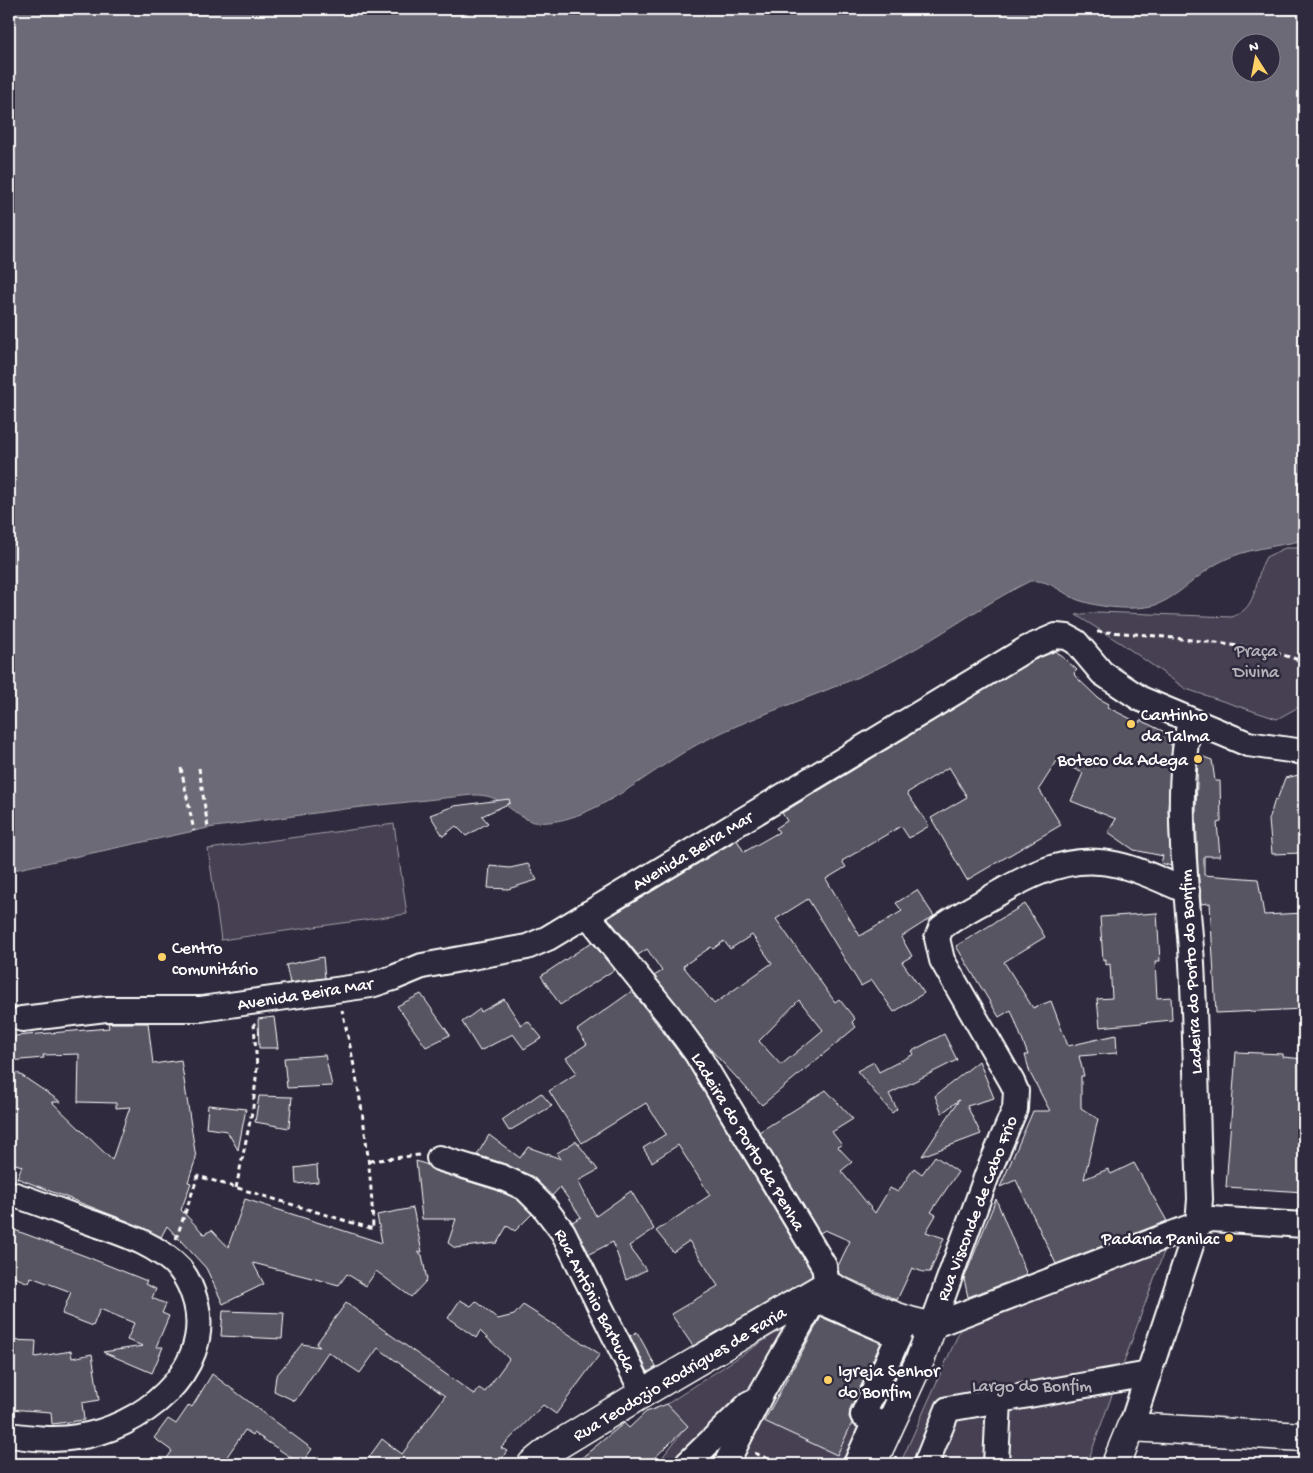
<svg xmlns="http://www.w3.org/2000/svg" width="1313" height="1473" viewBox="0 0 1313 1473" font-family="'Gochi Hand',sans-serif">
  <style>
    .green { fill: #464152; stroke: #a2a0a8 }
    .water { fill: #6d6a77; stroke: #a7a6ad; fill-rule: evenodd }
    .building { fill: #595564; stroke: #fff; fill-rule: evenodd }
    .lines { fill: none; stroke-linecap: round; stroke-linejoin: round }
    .street-casing { stroke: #fff; stroke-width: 28 }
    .secondary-casing { stroke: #fff; stroke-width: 31 }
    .path { stroke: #fff; stroke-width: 3; stroke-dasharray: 5 4; stroke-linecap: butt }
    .street { stroke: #2f2a3d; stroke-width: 24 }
    .secondary { stroke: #2f2a3d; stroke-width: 28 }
    .poi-dot { fill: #ffd166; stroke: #2f2a3d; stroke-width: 2 }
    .labels { text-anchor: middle; stroke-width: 5; stroke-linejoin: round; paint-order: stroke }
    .park-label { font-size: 18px; fill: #b5b3ba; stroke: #2f2a3d }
    .poi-label { font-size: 18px; fill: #fff; stroke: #2f2a3d; text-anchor: start }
    .street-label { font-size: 18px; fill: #fff; stroke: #2f2a3d }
  </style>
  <rect width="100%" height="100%" fill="#2f2a3d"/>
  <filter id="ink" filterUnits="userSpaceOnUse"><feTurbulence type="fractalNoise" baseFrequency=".02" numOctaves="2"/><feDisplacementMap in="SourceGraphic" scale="10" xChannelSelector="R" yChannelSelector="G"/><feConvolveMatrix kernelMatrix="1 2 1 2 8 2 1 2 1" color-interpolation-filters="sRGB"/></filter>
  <g filter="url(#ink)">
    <!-- green -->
    <g class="green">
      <path d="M1285,548H1304V704L1277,719L1186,689L1122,644L1076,615L1098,612L1232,617C1260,607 1253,579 1266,557Z"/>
      <path d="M394,824L407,914L221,940L208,849Z"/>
      <path d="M1166,1246L1087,1464H900L961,1328Z"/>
      <path d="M826,1300L912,1338L856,1464H657L687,1426L667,1404Z"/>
    </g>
    <!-- water -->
    <path class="water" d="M9,9H1304V540C1276,547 1246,548 1220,562C1197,574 1171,605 1146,607C1125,610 1098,607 1078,600C1061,593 1050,579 1030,581C983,604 940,637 893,661C831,692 763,711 702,742C653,767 590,828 533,822C507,812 504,794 472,795L344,809L208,828L9,871ZM1240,42H1270V72H1240Z"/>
    <!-- building -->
    <g class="building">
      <path d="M1056,651L1077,670L1074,673L1075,676L1098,698L1109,704L1107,707L1139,723L1140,720L1171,735L1167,743L1172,745L1168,810L1171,866L1161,863L1163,856L1134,850L1108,832L1116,819L1071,801L1083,773L1057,761L1039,789L1061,825L967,880L931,818L967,797L949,767L907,793L929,826L909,838L901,826L842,861L846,867L826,879L860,936L902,911L896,903L917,890L934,916L901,937L912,956L902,962L924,993L894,1012L872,980L861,986L808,899L776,919L835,1002L839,999L855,1019L852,1022L856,1027L762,1105L711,1050L654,976L662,971L647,949L638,955L608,918L737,840L744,852L779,832L776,828L787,821L782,813L1034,660ZM752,935L772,963L714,1004L683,966L711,947L713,949L724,941L730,949ZM799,1000L823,1030L781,1065L759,1041Z"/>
      <path d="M1198,755L1212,760L1215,781H1220L1221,822L1217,823L1220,856H1204V875L1258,879L1264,915L1304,913V1009L1216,1013L1210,903L1201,904L1198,872L1196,811Z"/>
      <path d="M1299,775L1303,803L1301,804L1302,853L1272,854L1269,820L1275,799L1277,800L1285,778Z"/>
      <path d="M509,799L510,803L482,816L488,823L466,836L456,826L443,836L430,815L454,806Z"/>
      <path d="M528,864L537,880L508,889L488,888L490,866L510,868Z"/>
      <path d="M1025,904L1045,937L1004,962L1033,1008L1051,1001L1068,1046L1116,1035L1117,1053L1079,1056L1084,1076H1081V1108L1098,1119L1084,1179L1108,1169L1111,1174L1134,1163L1167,1221L1056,1264L1016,1180L1000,1187L1033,1111H1050L1030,1073L1025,1055H1028L1011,1010L999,1017L956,946Z"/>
      <path d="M1157,913L1160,961H1155L1157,998L1171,997L1172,1020L1100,1027L1097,999L1112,998L1110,964L1106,965V959L1103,960L1100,917Z"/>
      <path d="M592,942L614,970L560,1005L541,976Z"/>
      <path d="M323,957L325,978L290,983L286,965Z"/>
      <path d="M632,991L686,1062L811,1271L812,1276L693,1346L671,1314L718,1286L689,1241L673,1252L656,1231L710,1195L678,1145L652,1162L643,1148L666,1134L646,1103L582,1143L549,1091L577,1073L566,1058L587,1044L577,1030Z"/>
      <path d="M421,994L450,1035L426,1047L397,1006Z"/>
      <path d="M504,999L521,1025L528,1021L542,1038L524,1049L513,1034L480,1051L462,1022L480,1009L481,1012Z"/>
      <path d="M274,1017L278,1048H259L258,1019Z"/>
      <path d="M108,1023H148L153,1064L181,1060L196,1158L188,1182L191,1183L181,1210L204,1234L212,1230L228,1247L245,1199L382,1243L377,1215L413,1208L422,1252H418L422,1255L427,1280L411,1297L376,1271L366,1286L347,1274L339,1285L253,1263L264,1284L223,1304L206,1268L167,1226L161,1237L127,1221L17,1178L22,1166L9,1162V1067L61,1102H52L112,1160L130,1107L116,1108V1103L78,1102L79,1054L43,1055L44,1058L9,1061V1041L15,1040V1036L109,1028Z"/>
      <path d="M944,1034L957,1060L889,1094L897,1109L892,1113L857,1071L874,1062L879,1072L914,1054L912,1051Z"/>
      <path d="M1236,1052L1283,1054V1057L1304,1059V1192L1226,1187Z"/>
      <path d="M325,1055L332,1086L287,1088L284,1058Z"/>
      <path d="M979,1061L994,1098L967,1106L981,1134L922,1156L959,1100L942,1113L935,1096Z"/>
      <path d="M826,1090L853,1119L832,1132L842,1145L838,1147L852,1162L841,1171L875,1213L890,1188L898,1192L914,1168L922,1174L935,1156L958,1172L931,1212L936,1215L926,1232L944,1238L930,1272H923L912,1268L897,1300L839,1274L838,1266L850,1241L825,1230L820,1233L759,1132Z"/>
      <path d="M541,1093L552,1106L509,1131L502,1120Z"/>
      <path d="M259,1096L292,1097L289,1128L255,1122Z"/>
      <path d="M208,1105L246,1109L238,1150L227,1131L206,1128Z"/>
      <path d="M489,1135L520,1158L528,1147L561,1159L557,1153L576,1141L598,1170L578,1181L596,1216L631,1191L654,1229L629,1246L646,1270L626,1280L613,1242L589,1254L572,1222L581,1217L560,1187L552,1196L531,1176L505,1164L477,1155Z"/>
      <path d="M416,1161L428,1165L435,1171L496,1190L517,1199L532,1214L515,1231L507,1226L497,1243L455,1248L448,1243L456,1219H422Z"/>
      <path d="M317,1165L318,1182L296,1184L295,1168Z"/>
      <path d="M996,1199L1027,1275L968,1297L964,1279Z"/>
      <path d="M9,1228L85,1256L147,1281L145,1284L156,1289L152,1298L166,1304L162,1313L169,1316L156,1347H163L152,1373L103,1352L143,1346L127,1340L134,1323L100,1309L93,1326L62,1314L71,1292L31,1277L29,1283L9,1275Z"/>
      <path d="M460,1300L471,1306L476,1301L498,1319L514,1315L523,1305L600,1354L556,1414L543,1405L501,1448L507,1451L498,1464H379L369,1457L382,1439L402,1454L445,1396L378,1348L360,1373L328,1352L295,1401L274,1391L276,1376L302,1344L320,1347L316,1344L346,1303L475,1395L479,1388L485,1392L509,1359L480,1331L476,1338L448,1318Z"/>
      <path d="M223,1311L284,1313L282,1339L221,1336Z"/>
      <path d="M821,1317L881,1343L850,1409L849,1417L852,1423L837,1455L764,1421Z"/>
      <path d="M637,1332L656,1367L648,1372L630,1336Z"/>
      <path d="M9,1340L36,1341L35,1357L71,1351L72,1358L92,1354L99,1400L82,1403L84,1420L52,1424L51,1412L9,1409Z"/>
      <path d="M212,1374L312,1449L301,1464L254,1433L253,1435L245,1430L222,1464H163L172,1451L154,1438L168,1419L176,1424L189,1405L192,1407Z"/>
      <path d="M667,1404L688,1426L648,1464H574L624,1423L629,1428L646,1412Z"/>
    </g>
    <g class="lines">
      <!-- street casing -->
      <g class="street-casing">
        <g id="street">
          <path d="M587,914L667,1013L697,1054L824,1266L827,1285"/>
          <path d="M22,1019L106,1009H201L371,985L393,978L422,966L527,947L548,938L1028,648L1056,636L1067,637L1076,642L1102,673L1141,699L1248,744L1304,752"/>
          <path d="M439,1158L501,1177L525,1188L544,1207L563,1232L643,1393"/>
          <path d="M9,1193C34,1201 59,1211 84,1220C117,1232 155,1242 180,1269C188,1279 193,1292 196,1303C213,1372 139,1429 77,1437C55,1441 31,1438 9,1435"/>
          <path d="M932,1326L987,1175L1015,1109L1016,1091L1012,1082L942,960L937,938L941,928C954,918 969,910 983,902C1019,881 1057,858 1100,862C1130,864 1160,880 1187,891"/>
          <path d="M932,1326L1211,1219L1304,1225"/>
          <path d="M1131,1427L1198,1224L1200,1199C1197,1121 1196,1042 1192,963C1187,886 1173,797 1190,721"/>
          <path d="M687,1464L750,1403"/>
          <path d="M726,1464L762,1392L815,1299L899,1336L863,1415L875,1421L856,1464"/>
          <path d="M926,1464L948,1409L1149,1374"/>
          <path d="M996,1464L999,1400"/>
        </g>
      </g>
      <!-- secondary casing -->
      <g class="secondary-casing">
        <g id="secondary">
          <path d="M532,1464L548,1451L643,1393L827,1285C862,1302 894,1320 932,1326L920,1360L872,1464"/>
          <path d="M1116,1464L1131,1427L1304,1437"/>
        </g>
      </g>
      <!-- path -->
      <g class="path">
        <path d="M1097,632C1129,632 1161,637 1192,640C1231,645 1268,648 1304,662"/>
        <path d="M181,768L194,831"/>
        <path d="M199,768L208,828"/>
        <path d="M370,1161L419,1155"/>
        <path d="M236,1188L253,1107L257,1068L254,1023"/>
        <path d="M176,1239L198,1176L373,1229C371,1155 359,1083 342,1010"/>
        <path d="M755,1453L780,1464"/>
      </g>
      <!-- street -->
      <use href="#street" class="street"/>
      <!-- secondary -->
      <use href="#secondary" class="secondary"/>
    </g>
  </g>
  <!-- markers -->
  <g class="poi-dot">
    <circle cx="1131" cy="724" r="5"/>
    <circle cx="1198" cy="759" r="5"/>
    <circle cx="162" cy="957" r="5"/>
    <circle cx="1229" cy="1238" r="5"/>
    <circle cx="828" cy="1380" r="5"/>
  </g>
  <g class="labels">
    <!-- park labels -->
    <g class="park-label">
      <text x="1256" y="656">Praça<tspan x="1256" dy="21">Divina</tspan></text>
      <text x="1032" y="1391">Largo do Bonfim</text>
    </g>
    <!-- poi labels -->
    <g class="poi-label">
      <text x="1141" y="720">Cantinho<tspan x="1141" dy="21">da Talma</tspan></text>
      <text x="1188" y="765" text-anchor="end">Boteco da Adega</text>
      <text x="172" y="953">Centro<tspan x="172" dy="21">comunitário</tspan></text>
      <text x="1219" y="1244" text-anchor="end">Padaria Panilac</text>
      <text x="838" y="1376">Igreja Senhor<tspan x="838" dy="21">do Bonfim</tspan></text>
    </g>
    <!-- street labels -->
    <g class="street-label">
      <text transform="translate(692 850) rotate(-31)" y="6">Avenida Beira Mar</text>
      <text transform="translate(1190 972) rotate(-93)" y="6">Ladeira do Porto do Bonfim</text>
      <text transform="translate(305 993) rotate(-9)" y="6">Avenida Beira Mar</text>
      <text transform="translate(749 1141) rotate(59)" y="6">Ladeira do Porto da Penha</text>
      <text transform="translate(976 1208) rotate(-69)" y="6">Rua Visconde de Cabo Frio</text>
      <text transform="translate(596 1300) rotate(63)" y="6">Rua Antônio Barbuda</text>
      <text transform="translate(679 1373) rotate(-31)" y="6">Rua Teodozio Rodrigues de Faria</text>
    </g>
  </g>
  <!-- margin -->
  <rect width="1313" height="1473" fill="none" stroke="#2f2a3d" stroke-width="30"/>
  <rect x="15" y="15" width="1283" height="1443" fill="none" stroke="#fff" stroke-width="2" filter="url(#ink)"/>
  <!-- north arrow -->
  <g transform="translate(1256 58) rotate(349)"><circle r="24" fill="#2f2a3d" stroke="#827f8b"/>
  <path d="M0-4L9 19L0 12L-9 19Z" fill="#ffd166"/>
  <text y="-8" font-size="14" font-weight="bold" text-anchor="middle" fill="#ffffff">N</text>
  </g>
</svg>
